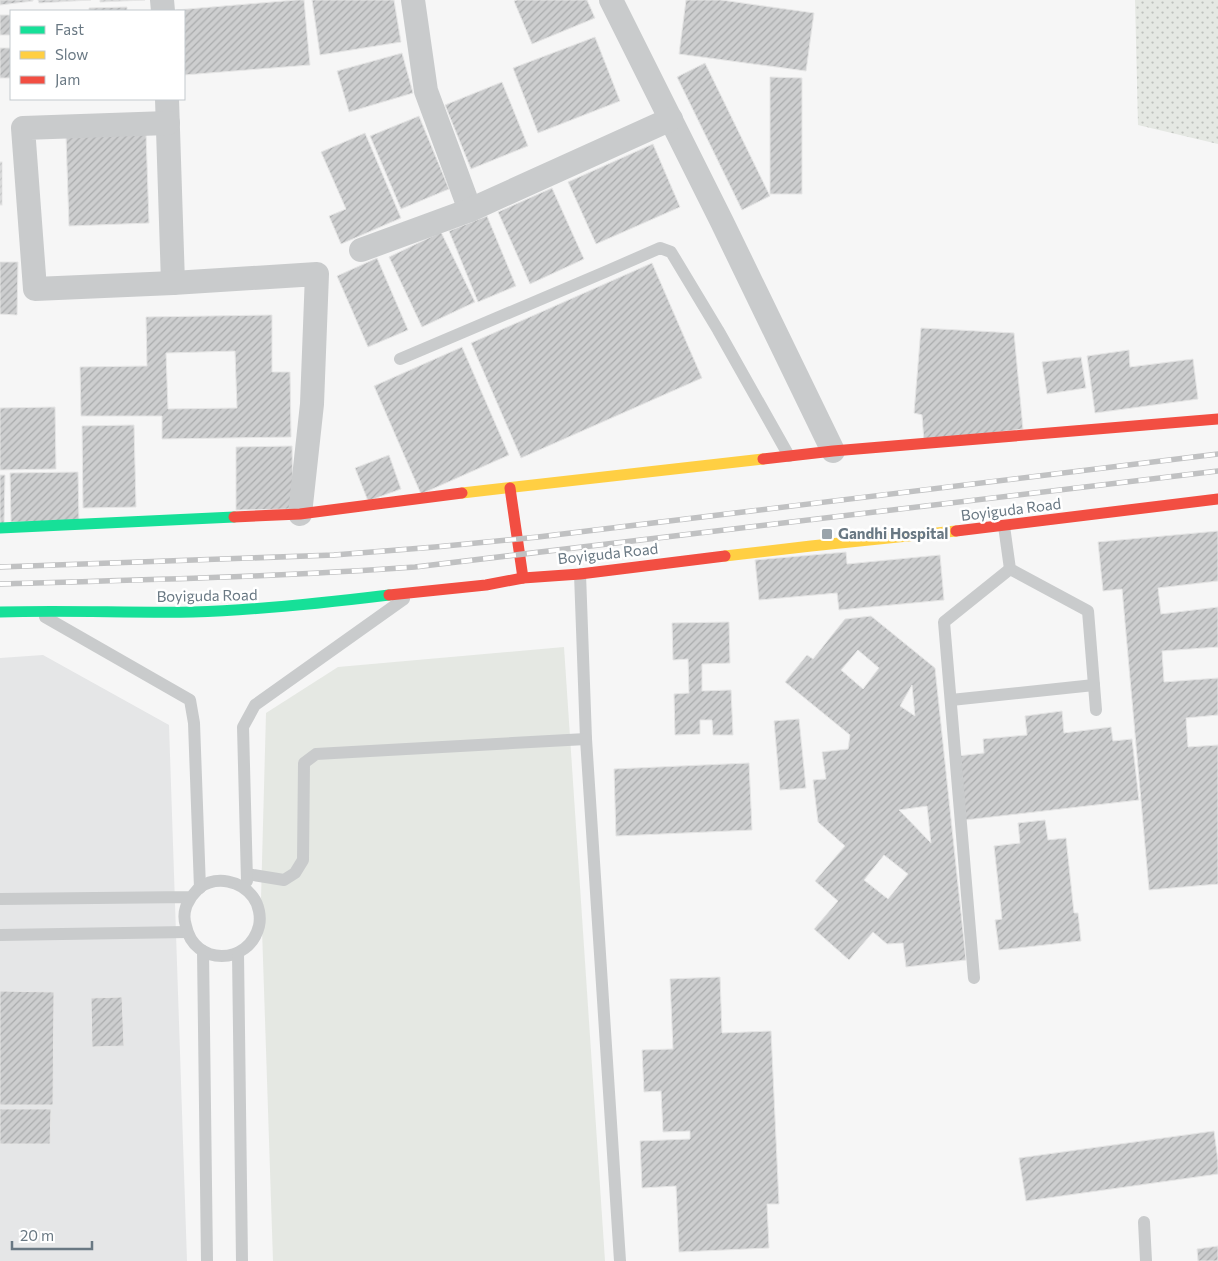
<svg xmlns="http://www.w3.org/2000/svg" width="1218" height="1261" viewBox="0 0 1218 1261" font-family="Commissioner,sans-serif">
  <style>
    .built { fill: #e5e6e7 }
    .grass { fill: url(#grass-dots) }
    .garden { fill: #e5e8e3 }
    .building { fill: url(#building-hatch); stroke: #e6e6e6; fill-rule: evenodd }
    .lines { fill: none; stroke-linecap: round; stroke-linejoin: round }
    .lane { stroke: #c9cbcc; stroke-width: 12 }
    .street { stroke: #c9cbcc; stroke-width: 24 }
    .fast { stroke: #16e098; stroke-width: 11 }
    .slow { stroke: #ffcf43; stroke-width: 11 }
    .jam { stroke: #f24e42; stroke-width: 11 }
    .rail-casing { stroke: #c0c1c2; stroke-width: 5.5 }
    .rail { stroke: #fff; stroke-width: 4; stroke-dasharray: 11; stroke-linecap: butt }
    .poi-dot { fill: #9aa4ab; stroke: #fff; stroke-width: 2 }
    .labels { text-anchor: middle; stroke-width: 5; stroke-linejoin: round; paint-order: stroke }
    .street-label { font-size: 15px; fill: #697883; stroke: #fff }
    .poi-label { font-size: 15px; font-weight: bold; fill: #697883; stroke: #fff; text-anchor: start }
  </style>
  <defs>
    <pattern id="grass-dots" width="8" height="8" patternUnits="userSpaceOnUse" patternTransform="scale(1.25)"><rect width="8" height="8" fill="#e5e8e3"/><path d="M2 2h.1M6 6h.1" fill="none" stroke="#bec1bd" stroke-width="1.8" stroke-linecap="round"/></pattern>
    <pattern id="building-hatch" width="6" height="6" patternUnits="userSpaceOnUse" patternTransform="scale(1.25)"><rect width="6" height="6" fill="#cdcecf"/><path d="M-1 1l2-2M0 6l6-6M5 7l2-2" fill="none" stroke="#aaacad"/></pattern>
  </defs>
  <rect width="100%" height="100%" fill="#f6f6f6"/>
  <!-- built -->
  <path class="built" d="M43,655L169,725L187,1261H0V658Z"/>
  <!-- grass -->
  <path class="grass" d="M1135,0H1218V144L1138,125Z"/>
  <!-- garden -->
  <path class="garden" d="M564,647L605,1261H273L261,899L266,713L338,667Z"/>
  <!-- building -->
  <g class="building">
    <path d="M0,0H33V1L0,5Z"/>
    <path d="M38,0H91L39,3Z"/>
    <path d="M100,0H145L100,2Z"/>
    <path d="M296,0H304L310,65L184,75V11H176V10Z"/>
    <path d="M312,0H394L401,42L320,55Z"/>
    <path d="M517,0H587L595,18L532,44L514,1Z"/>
    <path d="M686,0H721L814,13L806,71L679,54Z"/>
    <path d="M127,7V11H89V8Z"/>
    <rect x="0" y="15" width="11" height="20"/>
    <path d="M595,37L620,101L538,133L513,68Z"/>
    <rect x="0" y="48" width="11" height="30"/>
    <path d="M402,53L413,93L349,112L337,71Z"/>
    <path d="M705,63L770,196L742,210L677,77Z"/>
    <path d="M770,77L802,78V194H770Z"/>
    <path d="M502,82L528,146L471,169L445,105Z"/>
    <path d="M419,116L449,189L401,209L370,136Z"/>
    <path d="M146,133L149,223L69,226L66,136Z"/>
    <path d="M365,133L401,218L341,244L329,216L346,209L321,152Z"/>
    <path d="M653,144L680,207L596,244L568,182Z"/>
    <rect x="0" y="162" width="2" height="43"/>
    <path d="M552,188L584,259L530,284L498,212Z"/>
    <path d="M487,216L516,286L478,302L449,231Z"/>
    <path d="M441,232L475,302L422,327L389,257Z"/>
    <path d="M377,258L408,330L368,347L337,276Z"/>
    <path d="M0,262H18L17,315L0,314Z"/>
    <path d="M652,263L702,378L521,458L471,343Z"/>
    <path d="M272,315V372H290L291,437L162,439V416H81L80,367L147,366L146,317ZM235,351L237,408L168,409L166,353Z"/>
    <path d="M921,328L1014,333L1023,429L924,442L922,415L914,413Z"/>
    <path d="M462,347L509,455L421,494L374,386Z"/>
    <path d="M1129,350L1130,367L1193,359L1198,399L1095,413L1087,356Z"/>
    <path d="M1081,357L1086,388L1047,394L1042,362Z"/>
    <path d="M55,407L56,469L0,470V408Z"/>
    <path d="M134,425L136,507L83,508L82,426Z"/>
    <path d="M292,446L293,509L236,510V447Z"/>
    <path d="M389,455L401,489L368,501L355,468Z"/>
    <path d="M78,472L79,522H11L10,473Z"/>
    <path d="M0,475H5L4,524H0Z"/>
    <path d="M1218,531V581L1158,588L1161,614L1218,607V647L1162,651L1164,682L1218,678V715L1186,718L1188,747L1218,745V884L1149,890L1122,589L1103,591L1098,542Z"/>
    <path d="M846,552L847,564L940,555L944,600L839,610L837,593L759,600L755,560Z"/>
    <path d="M871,616L935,668L966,960L906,967L903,943L887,944L873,932L849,960L814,929L838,901L815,881L845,846L818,822L813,780L826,779L822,752L848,749L850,735L785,682L807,655L813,659L845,619ZM858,650L879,668L863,689L841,670ZM912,685L915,716L900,706ZM927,806L931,843L899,810ZM884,855L908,874L888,899L864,880Z"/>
    <path d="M729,622L730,663L702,664V691L731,690L733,735H713L712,720H700V734L675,735L674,694L689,693L688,659L673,660L672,623Z"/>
    <path d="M1062,711L1064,733L1111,727L1113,741L1132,739L1139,800L965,820L958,756L984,753L983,739L1027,735L1025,716Z"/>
    <path d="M799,719L806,788L780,790L774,721Z"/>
    <path d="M749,763L752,830L616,836L614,769Z"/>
    <path d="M1045,820L1048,840L1066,838L1074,913H1078L1081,941L999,950L995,920L1002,919L994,846L1020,843L1018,823Z"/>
    <path d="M720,977L722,1033L771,1031L779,1204H767L769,1248L679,1252L676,1186L642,1188L640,1141L690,1139V1131L663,1132L661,1091L644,1092L642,1050L673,1049L670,979Z"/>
    <path d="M0,991L54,992L53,1105H0Z"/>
    <path d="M122,997L124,1046L92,1047L91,998Z"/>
    <path d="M0,1109H51L50,1144H0Z"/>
    <path d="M1214,1131L1218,1161V1174L1026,1201L1019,1158Z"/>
    <path d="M1218,1246V1261H1198L1197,1249Z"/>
  </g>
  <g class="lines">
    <!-- lane -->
    <g class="lane">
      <path d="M400,359L605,272L660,248L671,252L718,330L789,456"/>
      <path d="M1004,526L1010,569L1088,611L1096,710"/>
      <path d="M580,574L586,739L620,1261"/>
      <path d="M45,617L190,700L194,723L200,888"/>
      <path d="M951,700L1094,685"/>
      <path d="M247,874L284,880L295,873L303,860L304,763L316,754L586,739"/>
      <path d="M247,881L243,727L255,705L404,599"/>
      <path d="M0,899L191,897C194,894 196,891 199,888C217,875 241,881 253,897C259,905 261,917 259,926C249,966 194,966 186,926C184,920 184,913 186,907C187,903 190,900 191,897"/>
      <path d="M0,935L187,932"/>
      <path d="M203,951L207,1261"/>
      <path d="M238,953L242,1261"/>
      <path d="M974,978L944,622L1010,569"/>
      <path d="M1144,1222L1146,1261"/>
    </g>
    <!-- street -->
    <g class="street">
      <path d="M162,0L163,11"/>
      <path d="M413,0L426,91L470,210"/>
      <path d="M611,0L722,222L833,451"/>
      <path d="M167,99L173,283"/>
      <path d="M168,123L23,128L35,289L173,283L317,274L312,404L300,514"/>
      <path d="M361,250L470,210L671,119"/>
    </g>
    <!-- fast -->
    <g class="fast">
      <path d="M0,528L234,517"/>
      <path d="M0,612C64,610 129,613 193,612C259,610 324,603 389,595"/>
    </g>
    <!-- slow -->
    <g class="slow">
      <path d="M462,493L763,459"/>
      <path d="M725,556L811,546L956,531"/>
    </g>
    <!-- jam -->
    <g class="jam">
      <path d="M763,459L833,451L1218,419"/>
      <path d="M510,488L523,578"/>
      <path d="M234,517L300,514L462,493"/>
      <path d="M956,531L1218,499"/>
      <path d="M389,595L486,585L523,578L580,574L725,556"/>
    </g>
    <!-- rail casing -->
    <g class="rail-casing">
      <g id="rail">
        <path d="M0,567L334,555L435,547L538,537L1218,454"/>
        <path d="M0,584C138,580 277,577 415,567L1218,471"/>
      </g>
    </g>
    <!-- rail -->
    <use href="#rail" class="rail"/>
  </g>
  <!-- markers -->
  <rect class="poi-dot" x="821" y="528" width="12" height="12" rx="2.5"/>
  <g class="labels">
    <!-- street labels -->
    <g class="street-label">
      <text transform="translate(1011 510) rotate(-7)" y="5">Boyiguda Road</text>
      <text transform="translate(608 554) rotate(-6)" y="5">Boyiguda Road</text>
      <text transform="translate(207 596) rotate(-1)" y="5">Boyiguda Road</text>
    </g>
    <!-- poi labels -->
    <g class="poi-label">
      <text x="838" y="539">Gandhi Hospital</text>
    </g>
  </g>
  <!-- legend -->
  <rect x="10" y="10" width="175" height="90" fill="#ffffff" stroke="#c3c9cd"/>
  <rect x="20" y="26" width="25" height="8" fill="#16e098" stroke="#c3c9cd"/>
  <text x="55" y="35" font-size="15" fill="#697883">Fast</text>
  <rect x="20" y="51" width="25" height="8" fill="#ffcf43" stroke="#c3c9cd"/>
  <text x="55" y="60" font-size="15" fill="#697883">Slow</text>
  <rect x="20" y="76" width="25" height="8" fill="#f24e42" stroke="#c3c9cd"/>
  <text x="55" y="85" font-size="15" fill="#697883">Jam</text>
  <!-- scale -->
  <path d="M12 1241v8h80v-8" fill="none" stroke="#697883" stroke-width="2.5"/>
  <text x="20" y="1241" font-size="15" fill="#697883" stroke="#ffffff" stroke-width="4" paint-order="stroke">20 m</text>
</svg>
